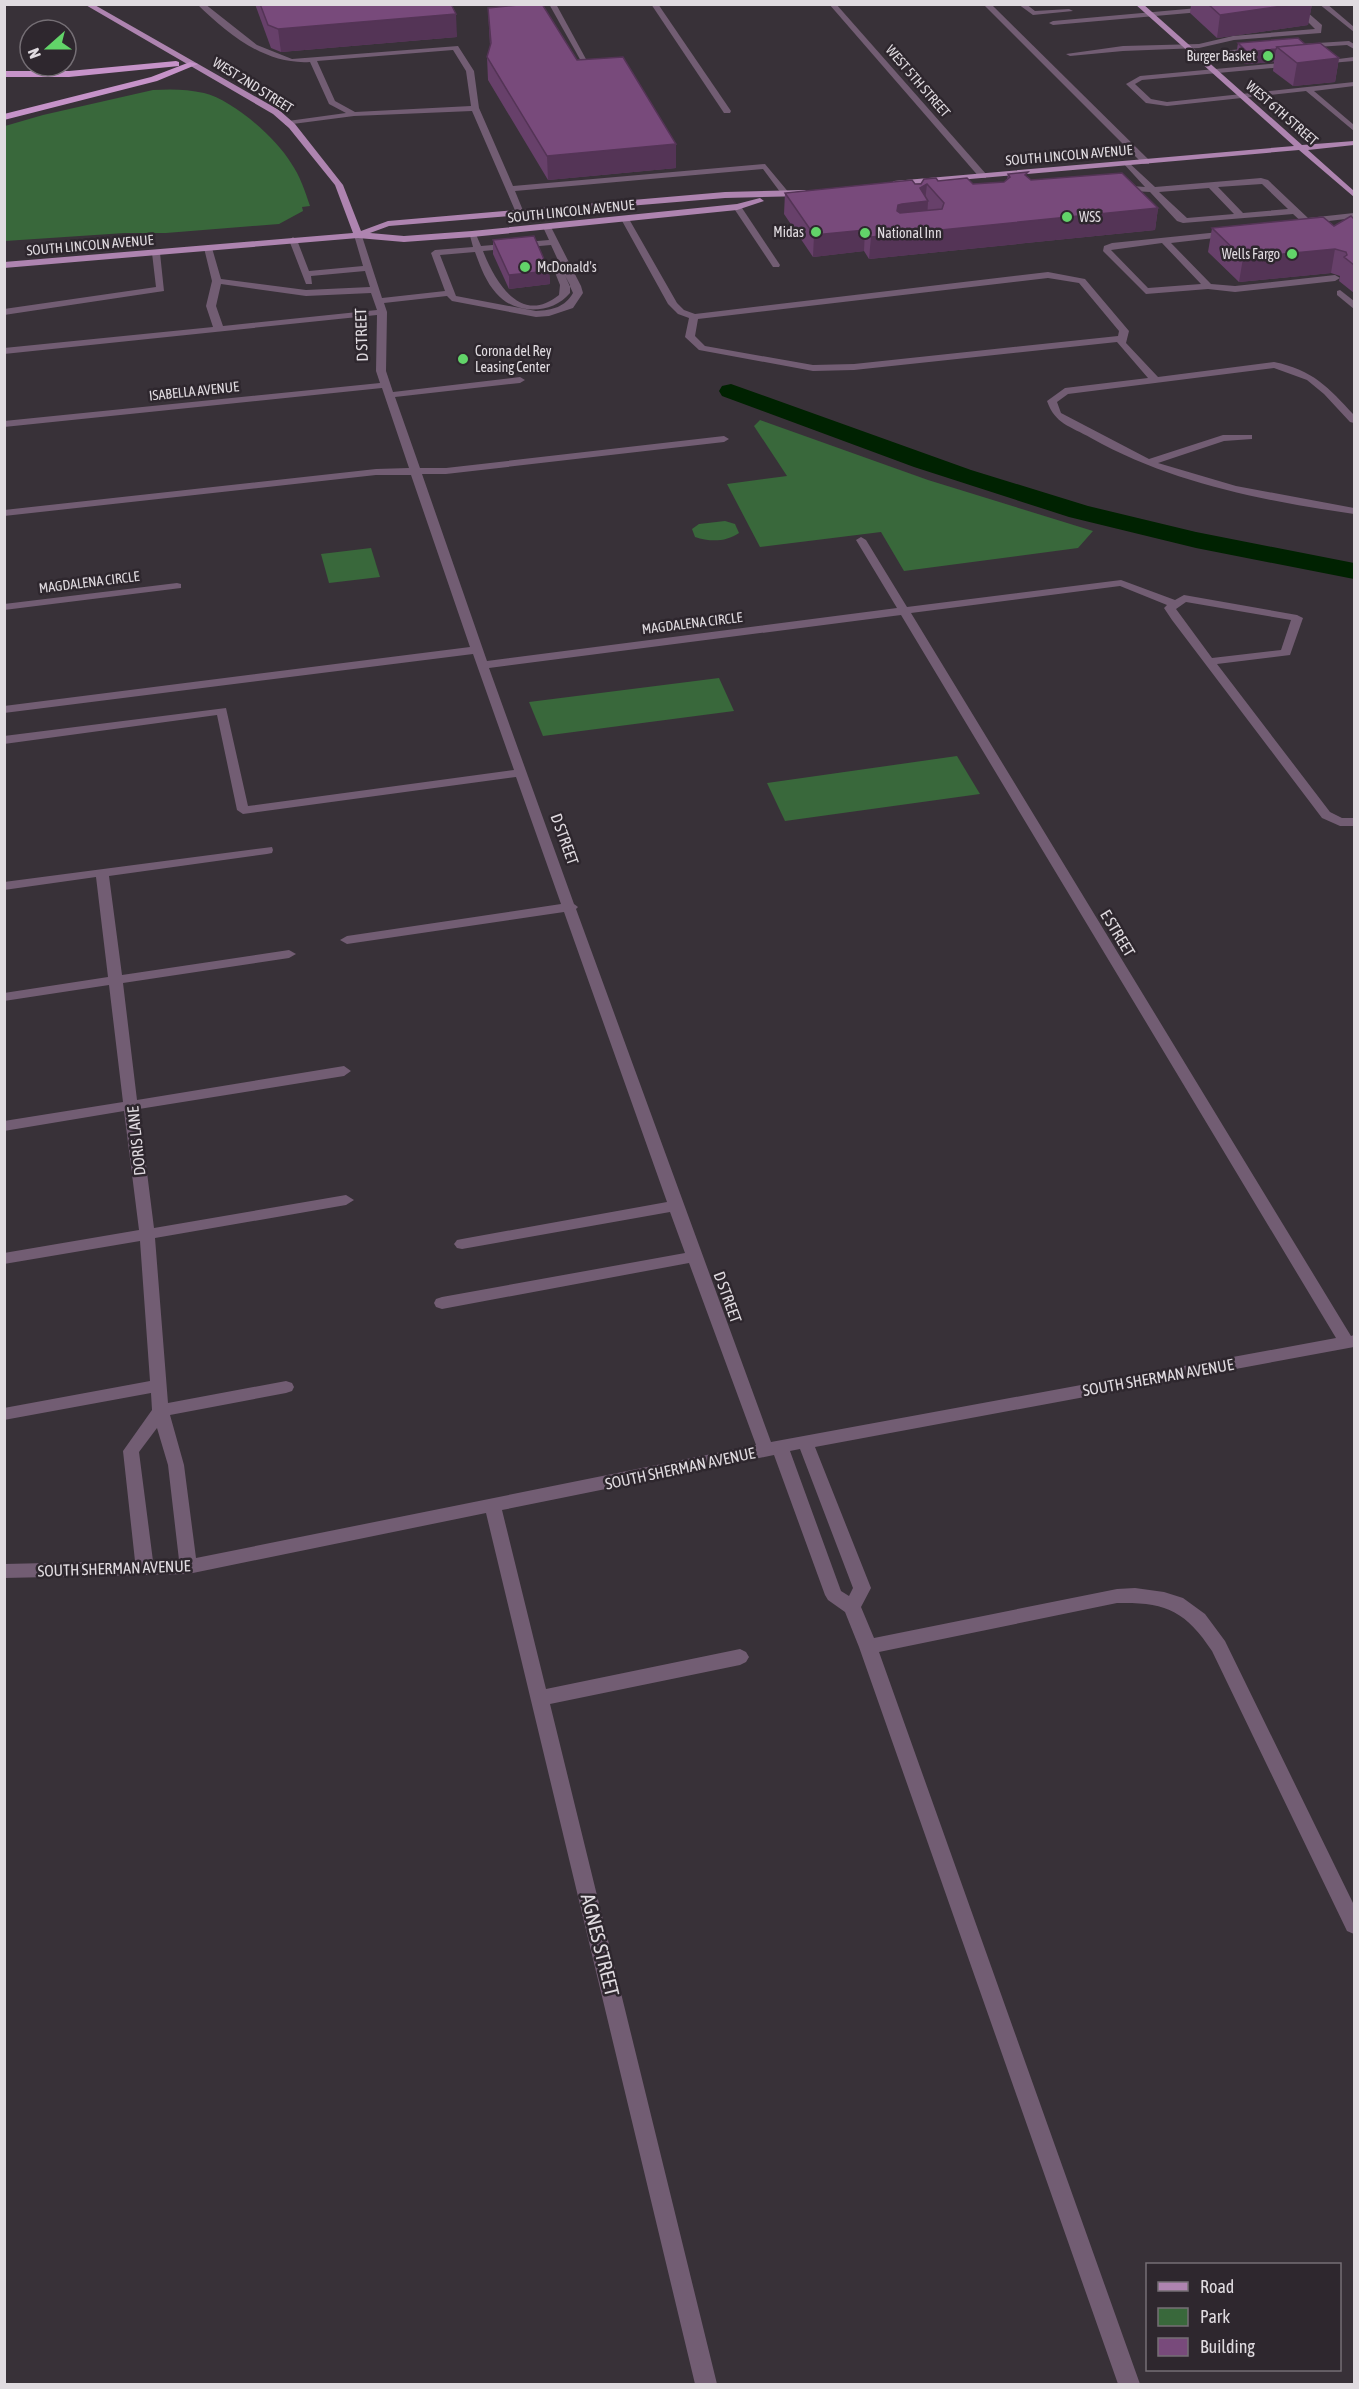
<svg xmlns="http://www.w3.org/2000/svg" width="1359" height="2389" viewBox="0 0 1359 2389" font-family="'Asap Condensed',sans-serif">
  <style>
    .green { fill: #39683b }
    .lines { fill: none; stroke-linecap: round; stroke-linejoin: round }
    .canal { fill: #002201; fill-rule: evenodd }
    .minor { fill: #725d73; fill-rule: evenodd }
    .major { fill: #ae84b0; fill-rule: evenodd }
    .highway { fill: #c693c9; fill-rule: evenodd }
    .wall { fill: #67406a }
    .shaded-wall { fill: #543456 }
    .building { fill: #784a7b; stroke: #543456; stroke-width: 1.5; fill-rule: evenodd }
    .poi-dot { fill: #62d469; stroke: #2e272e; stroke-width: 2 }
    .labels { text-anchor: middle; stroke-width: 5; stroke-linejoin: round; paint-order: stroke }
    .far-poi-label { font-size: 14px; fill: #e0dbe0; stroke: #2e272e; text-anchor: start }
    .far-street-label { font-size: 14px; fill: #e0dbe0; stroke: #2e272e }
    .street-label { font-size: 16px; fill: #e0dbe0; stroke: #2e272e }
    .near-street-label { font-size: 20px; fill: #e0dbe0; stroke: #2e272e }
  </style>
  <rect width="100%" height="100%" fill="#383138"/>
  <!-- green -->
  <g class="green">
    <path d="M153,90C170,89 187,89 204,93C233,100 276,138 291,163C300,176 305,191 310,206L302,207L303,211L279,224L166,233H125L5,241V126L43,115Z"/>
    <path d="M760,420L928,480L1093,531L1078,548L904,571L881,532L760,547L727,484L787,476L754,426Z"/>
    <path d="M725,521L735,524L739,533C726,542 710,542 695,537L692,529L699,524Z"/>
    <path d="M371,548L380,577L329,583L321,554Z"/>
    <path d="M719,678L734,711L543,736L529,702Z"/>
    <path d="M957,756L980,794L785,821L767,783Z"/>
  </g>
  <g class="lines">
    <!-- canal -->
    <path class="canal" d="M731,384L971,470L1088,506L1196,532L1354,563V579L1196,548L1069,517L914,467L722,396L719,391L722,386Z"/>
    <!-- minor -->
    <g class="minor">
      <path d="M197,4H205L257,45L292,59L458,46L474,71L479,108L513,186L765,164L790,194L783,196L763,169L515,191L524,213L517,215L472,111L354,116L285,125V121H288L346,113L329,104L310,62C265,65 228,34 197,4ZM453,50L466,71L471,106L355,112L335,101L317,61Z"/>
      <path d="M549,4H556L593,72L586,70Z"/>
      <path d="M651,4H658L731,111L730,113H724Z"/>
      <path d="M829,4H836L986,174V178H980Z"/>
      <path d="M983,4H991L1149,160V164H1143Z"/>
      <path d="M1018,4H1026L1035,11L1069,9L1073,11L1033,15Z"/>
      <path d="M1290,4H1298L1322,25L1321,33L1234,40L1199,48L1123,51L1070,56L1066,54L1123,46L1199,44L1233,36L1315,29Z"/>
      <path d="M1319,4H1327L1354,27V32Z"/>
      <path d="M1209,7L1212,11L1053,25L1049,23L1053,21Z"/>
      <path d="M1349,41L1354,44V49L1347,45L1302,48L1298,46L1302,44Z"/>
      <path d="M1257,48L1261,50L1260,52L1206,56L1202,54L1206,52Z"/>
      <path d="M1354,57V61L1319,64L1315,62Z"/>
      <path d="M1292,62H1295V66L1142,80L1135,84L1151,99L1167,102L1354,82V86L1314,91L1354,125V131L1306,91L1167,106L1146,103L1126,84L1140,76Z"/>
      <path d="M1127,161L1155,187L1261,178L1268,180L1308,218L1354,213V218L1304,224L1293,214L1183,223L1177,221L1150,192L1117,190V186L1120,185L1145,187L1123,163ZM1262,184L1288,209L1243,213L1218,187ZM1209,188L1234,214L1187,218L1159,192Z"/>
      <path d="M734,205H740L780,265L779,267H773L733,207Z"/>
      <path d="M625,216L629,219L677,303L684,310L695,314L1048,272L1085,279L1129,331L1126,343L1158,377L1274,362C1313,370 1328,387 1354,415V423L1350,422L1324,394L1307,380L1274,368L1068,394L1057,402L1061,413L1149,459L1223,435H1252V439L1224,441L1158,463L1236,486L1354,508V514C1264,501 1171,483 1091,438C1070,426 1055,424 1047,401L1065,388L1148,378L1117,342L854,370L813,371L699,350L685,337L689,318L678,314L668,304L621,219ZM1048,278L1079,283L1119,331L1118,336L854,364L813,365L705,346L695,336L698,319Z"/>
      <path d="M544,225L551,227L581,286L583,293L573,308L549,316L536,317L452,301L447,296L384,303L387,312L386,371L393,392L520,377L525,380L520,383L395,397L420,468H446L724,436L729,439L724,442L446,474H422L487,661L897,608L856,540L861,537L866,540L907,607L1121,580L1175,600L1184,595L1297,615L1303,618L1290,655L1217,664L1330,812L1342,818H1354V826H1340L1322,818L1172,620L1164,608L1167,605L1120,586L911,613L1351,1336L1354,1335V1347L815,1447L871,1588L861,1607L874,1638L1117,1589L1135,1588L1164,1592L1183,1598L1205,1614L1225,1641L1354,1905V1934L1347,1931L1212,1651C1185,1610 1165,1602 1117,1603L879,1652L1140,2384H1118L859,1647L845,1612L828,1600L825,1595L774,1455L502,1510L546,1689L740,1649L746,1652L749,1657L746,1662L740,1665L550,1704L717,2384H695L486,1513L188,1574L4,1578V1564L135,1561L123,1451L152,1410L151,1393L4,1420V1408L150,1381L140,1241L4,1264V1253L139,1230L124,1111L4,1131V1121L123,1102L109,985L4,1001V993L108,977L96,877L4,890V882L272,847L273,850L272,853L267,854L109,876L122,975L289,950L296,954L289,958L123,983L137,1100L344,1066L351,1071L344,1076L139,1109L154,1228L346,1195L354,1200L346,1205L155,1238L168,1403L286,1381L292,1383L294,1387L292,1391L286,1393L170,1415L184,1465L196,1558L756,1445L689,1263L442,1309L436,1307L434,1303L436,1299L442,1297L685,1253L670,1212L462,1249L457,1248L454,1244L457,1240L462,1239L667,1202L564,912L347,944L340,940L347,936L561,904L516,777L243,814L237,810L217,715L4,744V736L226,708L248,806L514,770L473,654L4,713V706L470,647L411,475H376L4,516V510L376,469L409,468L382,388L4,427V421L380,383L376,371L377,315L4,354V348L213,327L206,306L212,281L204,248L208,245L212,248L221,279L306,290L370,287L365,271L311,276L312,284H306L289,240L293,237L297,240L309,271L363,266L354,235L361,233L382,298L445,291L431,253L435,250L473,247L469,232H475L481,246L549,240L543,227ZM551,245L573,293C565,307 553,310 536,311L456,296L440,255L475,252C480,266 486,282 496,293C514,315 552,315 570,293V285L561,268L554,270L560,285L559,295C521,326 495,282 483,251ZM221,284L306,296L371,293L377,310L223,326L216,306ZM1186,602L1291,620L1281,650L1212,658L1176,609ZM901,615L1336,1338L771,1442L576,909L578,907L574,904L489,668ZM157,1428L168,1465L179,1560L153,1561L139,1452ZM800,1449L853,1588L849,1596L841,1591L790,1451Z"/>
      <path d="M1229,231L1232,232V236L1171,243L1211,284L1235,286L1335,275L1340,278L1335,281L1235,292L1208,289L1146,294L1103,251L1104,246L1112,243ZM1162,243L1201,284L1148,288L1111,250Z"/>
      <path d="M156,250L160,253L164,291L4,315V309L156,287L152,253Z"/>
      <path d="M1340,290L1354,301V309L1337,295V291Z"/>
      <path d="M177,583L181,584V588L4,610V604Z"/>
    </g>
    <!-- major -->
    <g class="major">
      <path d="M84,4H93L279,110L295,124L343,185L361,231L388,221L725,192L805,190L809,193L805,196L725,198L389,226L370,233L404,236L472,231L737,204L760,198L764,201L737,210L472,237L404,242L358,238L4,268V262L353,233L335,185L289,128L273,114Z"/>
      <path d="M1135,4H1143L1302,145L1354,141V145L1308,150L1354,191V197L1299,150L891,186L890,184L894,181L1294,146Z"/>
    </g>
    <!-- highway -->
    <g class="highway">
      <path d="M176,61L179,62V66L69,77H4V71H69Z"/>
      <path d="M190,62L198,64L157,81L4,120V114L151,77Z"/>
    </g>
  </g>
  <!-- wall -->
  <g class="wall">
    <path d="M255,4H451L457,37L281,52L271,48Z"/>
    <path d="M1178,4H1312L1308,25L1217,38L1190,13L1191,5L1181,6Z"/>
    <path d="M488,8L577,60L676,144V168L548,180L488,80L487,57L490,46Z"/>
    <path d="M1238,43L1306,45L1339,58L1335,82L1293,86L1273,71L1274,62L1245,64L1236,56Z"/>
    <path d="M1008,174L1027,177L1031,180L1158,208L1155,230L869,259L864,251L813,257L784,214L785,193L921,184L938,181L973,184L1004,182L1007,180Z"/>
    <path d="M1354,219V293L1339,281L1340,276L1331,273L1239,282L1208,252L1212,228L1334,226Z"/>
    <path d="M493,240L549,271L550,284L509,289L493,254Z"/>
  </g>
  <!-- shaded-wall -->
  <g class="shaded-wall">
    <path d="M1181,4H1191V5L1181,6Z"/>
    <path d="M1297,4H1312L1308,25L1217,38L1220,15Z"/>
    <path d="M456,14L457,37L281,52L278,29Z"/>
    <path d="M1276,49L1274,62L1245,64L1247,52Z"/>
    <path d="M1339,58L1335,82L1293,86L1297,63Z"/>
    <path d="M676,144V168L548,180L547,156Z"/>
    <path d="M927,184L925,201H928L927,222L896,227L898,205Z"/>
    <path d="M1158,208L1155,230L869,259L871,237Z"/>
    <path d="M865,230L864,251L813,257L814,235Z"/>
    <path d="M1335,249L1331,273L1239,282L1243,258Z"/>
    <path d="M549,271L550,284L509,289V275Z"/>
  </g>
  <!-- building -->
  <g class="building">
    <path d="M260,4H451L456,14L278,29L268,25Z"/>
    <path d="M529,4H542L577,60L623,57L676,144L547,156L487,57L491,43L488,8Z"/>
    <path d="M1208,4H1297L1220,15Z"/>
    <path d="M1298,38L1306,45L1277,47L1276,49L1247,52L1238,43Z"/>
    <path d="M1320,43L1339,58L1297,63L1277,47Z"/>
    <path d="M1028,172L1025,175L1031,180L1122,173L1158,208L871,237L865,230L814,235L785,193L912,180L915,184H921L924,179L936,178L938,181L967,178L973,184L1004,182L1010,177L1008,174ZM927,184L944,203L942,209L900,213L897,211L898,205L902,204L928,201L920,188Z"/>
    <path d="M1351,216L1354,219V265L1344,257L1347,255L1346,252L1335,249L1243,258L1212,228L1323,217L1334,226Z"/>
    <path d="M534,236L549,271L509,275L493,240Z"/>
  </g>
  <!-- markers -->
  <g class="poi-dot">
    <circle cx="1268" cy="56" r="6"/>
    <circle cx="1067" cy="217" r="6"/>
    <circle cx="816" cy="232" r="6"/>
    <circle cx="865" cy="233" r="6"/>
    <circle cx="1292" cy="254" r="6"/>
    <circle cx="525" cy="267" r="6"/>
    <circle cx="463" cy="359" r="6"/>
  </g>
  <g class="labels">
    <!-- far-poi labels -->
    <g class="far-poi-label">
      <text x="1256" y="61" text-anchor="end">Burger Basket</text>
      <text x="1079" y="222">WSS</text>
      <text x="804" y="237" text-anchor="end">Midas</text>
      <text x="877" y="238">National Inn</text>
      <text x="1280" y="259" text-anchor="end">Wells Fargo</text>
      <text x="537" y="272">McDonald's</text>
      <text x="475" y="356">Corona del Rey<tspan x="475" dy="16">Leasing Center</tspan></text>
    </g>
    <!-- far-street labels -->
    <g class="far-street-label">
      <text transform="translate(918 81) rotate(49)" y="5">WEST 5TH STREET</text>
      <text transform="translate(253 85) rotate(32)" y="5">WEST 2ND STREET</text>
      <text transform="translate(1282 113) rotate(41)" y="5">WEST 6TH STREET</text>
      <text transform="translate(1069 155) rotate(-5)" y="5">SOUTH LINCOLN AVENUE</text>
      <text transform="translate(571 211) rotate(-6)" y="5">SOUTH LINCOLN AVENUE</text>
      <text transform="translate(90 245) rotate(-5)" y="5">SOUTH LINCOLN AVENUE</text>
      <text transform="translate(194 391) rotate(-6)" y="5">ISABELLA AVENUE</text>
      <text transform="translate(89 582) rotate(-7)" y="5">MAGDALENA CIRCLE</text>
      <text transform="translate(692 623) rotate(-7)" y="5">MAGDALENA CIRCLE</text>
    </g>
    <!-- street labels -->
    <g class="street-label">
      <text transform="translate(361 335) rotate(-92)" y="6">D STREET</text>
      <text transform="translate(565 839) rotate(70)" y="6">D STREET</text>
      <text transform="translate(1118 933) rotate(59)" y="6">E STREET</text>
      <text transform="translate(136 1141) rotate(-96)" y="6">DORIS LANE</text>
      <text transform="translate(728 1297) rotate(70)" y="6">D STREET</text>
      <text transform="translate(1158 1377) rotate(-10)" y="6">SOUTH SHERMAN AVENUE</text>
      <text transform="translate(680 1468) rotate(-12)" y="6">SOUTH SHERMAN AVENUE</text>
      <text transform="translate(114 1568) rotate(-2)" y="6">SOUTH SHERMAN AVENUE</text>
    </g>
    <!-- near-street labels -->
    <g class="near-street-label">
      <text transform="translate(600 1945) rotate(76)" y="7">AGNES STREET</text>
    </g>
  </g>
  <!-- border -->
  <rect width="1359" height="2389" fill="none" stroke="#e0dbe0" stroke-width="12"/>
  <!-- legend -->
  <rect x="1146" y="2263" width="195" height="108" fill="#2e272e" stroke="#756f75" stroke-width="1.5"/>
  <rect x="1158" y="2282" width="30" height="9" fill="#ae84b0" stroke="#756f75" stroke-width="1.5"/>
  <text x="1200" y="2293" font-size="18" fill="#e0dbe0">Road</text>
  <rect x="1158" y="2308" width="30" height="18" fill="#39683b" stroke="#756f75" stroke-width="1.5"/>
  <text x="1200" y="2323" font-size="18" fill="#e0dbe0">Park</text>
  <rect x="1158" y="2338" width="30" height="18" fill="#784a7b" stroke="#756f75" stroke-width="1.5"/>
  <text x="1200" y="2353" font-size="18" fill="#e0dbe0">Building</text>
  <!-- north arrow -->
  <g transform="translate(48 48) rotate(249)"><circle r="28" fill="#2e272e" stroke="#756f75" stroke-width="1.5"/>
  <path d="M0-4.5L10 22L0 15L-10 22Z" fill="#62d469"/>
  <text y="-9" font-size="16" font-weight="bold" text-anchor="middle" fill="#e0dbe0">N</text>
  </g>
</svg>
